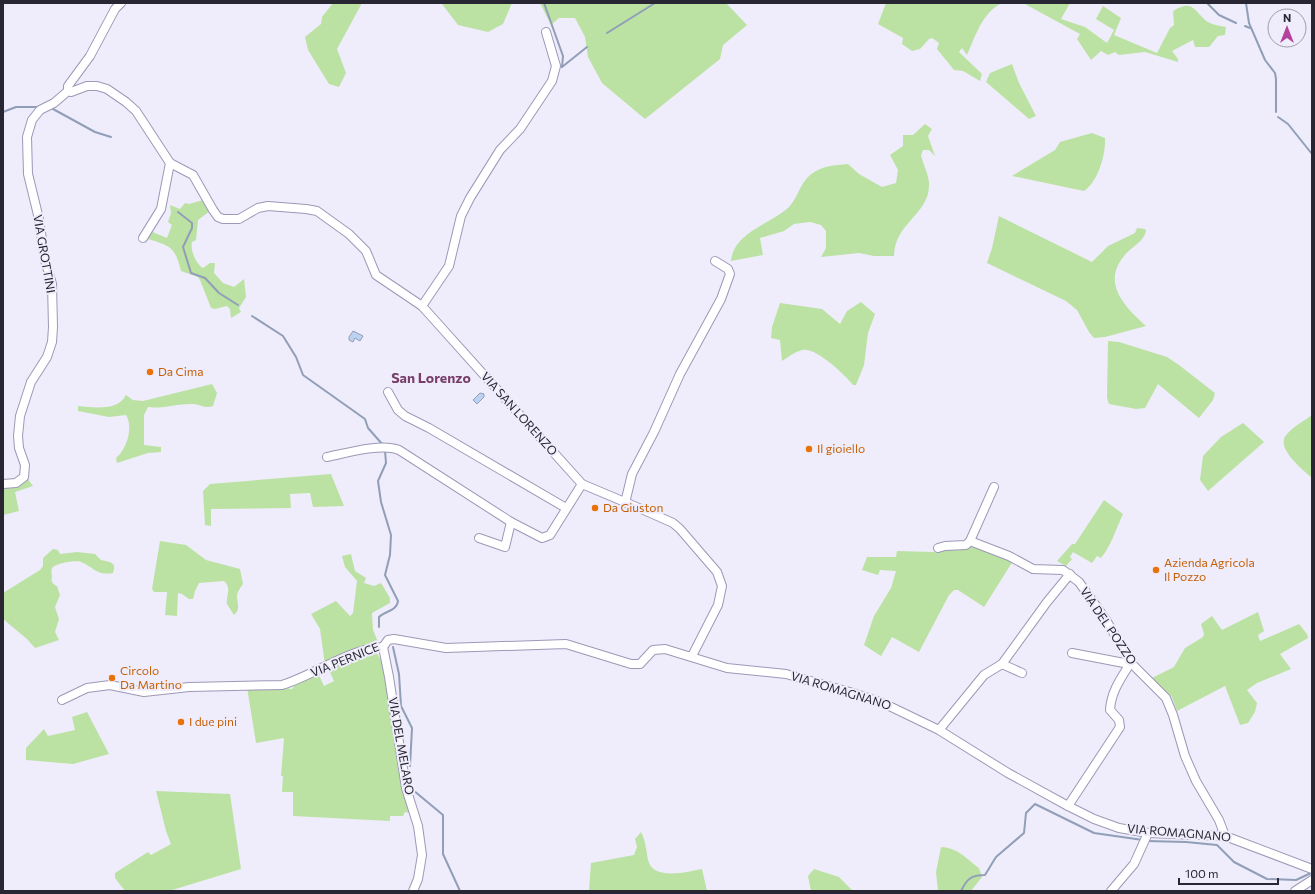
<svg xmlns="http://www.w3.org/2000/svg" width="1315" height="894" viewBox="0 0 1315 894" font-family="Commissioner,sans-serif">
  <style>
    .green { fill: #bbe2a3 }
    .water { fill: #bdd1f1; stroke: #919eb8 }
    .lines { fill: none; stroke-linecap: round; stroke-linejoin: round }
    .stream { stroke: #919eb8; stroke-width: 2 }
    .minor-casing { stroke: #9d98b7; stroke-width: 10 }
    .minor { stroke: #fff; stroke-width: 8 }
    .food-dot { fill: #e8710a; stroke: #efedfb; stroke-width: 1.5 }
    .labels { text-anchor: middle; stroke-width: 4; stroke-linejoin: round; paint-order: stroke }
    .street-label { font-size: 12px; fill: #292633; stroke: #efedfb }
    .food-label { font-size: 12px; fill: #c56008; stroke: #efedfb; text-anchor: start }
    .quarter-label { font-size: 14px; font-weight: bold; fill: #783e6a; stroke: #efedfb }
  </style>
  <rect width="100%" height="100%" fill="#efedfb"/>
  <!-- green -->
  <g class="green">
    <path d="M333,3H362L337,49L346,73L339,87L329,84L308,50L305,37L321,24L322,17Z"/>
    <path d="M439,3H512L503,24L488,32L458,25L442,4Z"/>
    <path d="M540,3H726L747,25L723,45L720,59L645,119L602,83L588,57L585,37L575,18H559L551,25Z"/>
    <path d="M886,3H1002C982,13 976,35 967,55L962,48L959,52L982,74L980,81L963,71L954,70L937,49L939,43L932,38L929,39L920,49L912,51L902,44L903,38L878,24Z"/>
    <path d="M1023,3H1070L1061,19L1085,27L1107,43L1114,30L1096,19L1103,6L1121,18L1114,35L1157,53L1170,28L1174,25L1173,11C1191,0 1193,8 1205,20C1210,24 1219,26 1226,27L1225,35L1218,36L1209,47H1195L1193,40L1172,51L1178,59V62L1145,52L1119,55L1115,52L1108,55L1101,51L1091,60L1077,39L1080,34Z"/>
    <path d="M1012,64L1019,83L1036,116L1029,119L986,82L990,73Z"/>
    <path d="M925,124L932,129L928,136L935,156L929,150H923L921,155C923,164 928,173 929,182C931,215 895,221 894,256H874L859,253L821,257L826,248V231L821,225L810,222L794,224L784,231L760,238L763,255L731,261C734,232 769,225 788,208C797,200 800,183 810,175C821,166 834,165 848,164L859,174L882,187L896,183L898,170L890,155L903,146V135H913Z"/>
    <path d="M1092,133L1105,138C1106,154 1098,182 1084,191L1012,176L1055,150L1060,142Z"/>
    <path d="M203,200L210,211L198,220L196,240L192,242C190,250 196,264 203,268L210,263H215L214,273L223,283L234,287L244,279L246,297L239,308L241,312L231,318L230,309L227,306L215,309L211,308L200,280L198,277L181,271C175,247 171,246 148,239L150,231L167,238L172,225L168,222L171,213L170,205L180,209L185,203L189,204Z"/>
    <path d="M999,216L1092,262L1108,246L1135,233L1137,228L1145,229L1146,231C1144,242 1131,247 1124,256C1101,284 1126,308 1146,326L1105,337L1094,338L1089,332L1077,310L1066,301L987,263L992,248Z"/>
    <path d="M861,302L875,314L868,333L864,365L856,385H853C844,374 816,347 802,350C795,352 788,357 782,361L780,340L771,338L772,327L780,303L822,309L840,324L847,311Z"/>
    <path d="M1108,341L1119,342L1167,357L1179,365L1215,393L1213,400L1199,418L1158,384L1145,408L1136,409L1109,404L1107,398Z"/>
    <path d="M212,384L217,393L213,406C206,409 201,405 194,404C178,403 164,409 148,407L144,415V445L161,447V452L148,453L117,463L116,458C126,450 134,428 126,415L109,417L78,411V406C93,407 117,412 126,395L133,400L143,401Z"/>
    <path d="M1312,415V478C1302,469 1274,447 1287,434C1294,426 1304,421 1312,415Z"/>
    <path d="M1243,423L1264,442L1208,491L1200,480L1203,456L1221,437Z"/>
    <path d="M331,474L344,506L313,507L310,493L290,494L291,508L211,509V526L205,525L203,491L210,484Z"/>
    <path d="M27,478L33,486L15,492L19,511L3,515V487L9,488Z"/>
    <path d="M1104,500L1123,514C1116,529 1111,546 1101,558L1097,556L1092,563L1073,552L1070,557L1072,559L1066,566L1057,561L1072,544H1075Z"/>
    <path d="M160,541L186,545L206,560L240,569L243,584C241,587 237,592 237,596C237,604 241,609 234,615L227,604C226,596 232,588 224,581L199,583L195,591L193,599H189L182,594L178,593L177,616L165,615L167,592H154L152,589Z"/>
    <path d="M971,545L1013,561L984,607L958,590H954L949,595L919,652L892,637L881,656L864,645L874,616L891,588L896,571L880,570L878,575L862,570L867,557H896L897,551L933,552L943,548H970Z"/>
    <path d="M53,549L58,550L60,554L77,552L95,554L101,560L110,562L114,565V569L113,573C96,576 94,567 81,562C75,560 58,563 53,567C50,570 52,573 52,576C51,581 52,584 57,586L60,595L55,607L59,619L55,632L59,640L35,648L27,639L3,619V593L40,570L43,566V558Z"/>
    <path d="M351,554L355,571L366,578L364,583L374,586L381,583L390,598V603L372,613L373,630L378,642L325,665L320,629L311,614L336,601L350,616L353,613L357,581L345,567L342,556Z"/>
    <path d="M1258,612L1264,631L1258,635L1260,641L1299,624L1307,634L1308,638L1280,654L1291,669L1257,683L1247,690L1257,703L1255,712L1248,723L1240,725L1225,686L1177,711L1172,697L1152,678L1174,667L1185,648L1203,637L1204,634L1201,624L1212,616L1222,630Z"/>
    <path d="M374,651C391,661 395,746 399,767C401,783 406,798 410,813L405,812L403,816H390V821L293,816V792H282L283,776H281L284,738L256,743L247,687L289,686V689H292L296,683L318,673L324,686L334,681L328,668L333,669L334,666L339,665L340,662Z"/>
    <path d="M87,712L109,754L73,764L26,760V748L44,729L48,736L75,730L72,717Z"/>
    <path d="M156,791L230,794L241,869L169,891H125L115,878V873L148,852L151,855L171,844L166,831Z"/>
    <path d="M641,832C646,842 646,849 648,860C653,881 687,872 702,869L707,891H589L591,863L634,855L637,847L635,839Z"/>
    <path d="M941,847C959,848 966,859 979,868L982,877L971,891H938L936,872Z"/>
    <path d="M814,869L839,877L852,890L857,891H811L808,876Z"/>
  </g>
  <!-- water -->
  <g class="water">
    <path d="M353,331L363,336L360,341L355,338L353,342L349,340V337Z"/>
    <path d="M480,393L484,394V397L477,404L473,400Z"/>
  </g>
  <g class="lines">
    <!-- stream -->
    <g class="stream">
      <path d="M544,3L563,56L562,67"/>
      <path d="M1207,3L1219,15L1236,23"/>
      <path d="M1246,3L1249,23L1265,60L1275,73L1276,79V112"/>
      <path d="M1245,26L1250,28"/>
      <path d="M607,33L655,3"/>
      <path d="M562,67L587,47"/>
      <path d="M53,109L95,132L111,137"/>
      <path d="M3,112L16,107H39"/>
      <path d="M1278,117L1288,124L1312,154"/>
      <path d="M178,212L192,223V228L183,247L191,273L205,278L219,293L238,305"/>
      <path d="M252,316L283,336L296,357L303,375L365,419L368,428L383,445"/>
      <path d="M379,627V617C385,611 397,611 398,601L385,575L390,555L391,535L381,502L378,481L386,463L385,451"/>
      <path d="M393,647L399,674L401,706L412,728L410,766"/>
      <path d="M413,790L443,815V854L460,891"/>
      <path d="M1147,841L1186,842L1217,845L1234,862L1267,879L1296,880L1311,873"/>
      <path d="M961,891C967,879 971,875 985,875L996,857L1024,833L1026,813L1035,804L1094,833L1143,840"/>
    </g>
    <!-- minor casing -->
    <g class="minor-casing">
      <g id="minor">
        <path d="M121,3L115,9L90,56L68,86V91L71,92L87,86H97L107,89L126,102L136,111L170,163L193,175L213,210L218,217L223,219H239L258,208L268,206L306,209L317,211L349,234L366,251L376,275L422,306L582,484L646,511L673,523L680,529L717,572L722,586L718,605L692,656"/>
        <path d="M143,238L161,209L170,163"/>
        <path d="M422,306L449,266L461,216L470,198L500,150L520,129L552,81L556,66L546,32"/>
        <path d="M388,392L398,410L405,416L429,428L566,508"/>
        <path d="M327,457C347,453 380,443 399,450L511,522L505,547L479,538"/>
        <path d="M3,484L16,483L24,477L25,465L19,448L18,436L20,416L31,382L47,357L52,342L53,327L52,284L45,260L39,219L28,174L27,137L32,120L40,110L54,103L68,91"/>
        <path d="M625,503L632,474L654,432L680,374L721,299L730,274L728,269L715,261"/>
        <path d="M511,522L542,538L550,535L582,484"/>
        <path d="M970,541L994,487"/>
        <path d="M938,548L945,546L966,545L970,541L1009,556L1033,569L1063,570L1079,582L1106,620L1132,664L1166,698L1173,715L1185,756L1196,781L1219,820L1225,836"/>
        <path d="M383,647L388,640L394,639L446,648L566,644L631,664H640L653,650L665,649L727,668L786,674L853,693L883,703L939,730L1008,773L1068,806L1094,819L1119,828L1148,833L1225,836L1312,869"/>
        <path d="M383,647L389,677L406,788L418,826L422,855L418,879L413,891"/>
        <path d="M1072,653L1124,663L1131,662"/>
        <path d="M1002,664L1022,673"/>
        <path d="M62,700L87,688L110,685L144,692L189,687L282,685C315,675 348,649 383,647"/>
        <path d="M939,730L984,675L1002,664L1047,602L1070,574"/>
        <path d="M1068,806L1120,727L1119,720L1110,710C1111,691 1122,677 1131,662"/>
        <path d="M1111,891L1134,864L1148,833"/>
        <path d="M1295,891L1312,880"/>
      </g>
    </g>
    <!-- minor -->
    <use href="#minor" class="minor"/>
  </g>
  <!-- markers -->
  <g class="food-dot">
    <circle cx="150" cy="372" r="4"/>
    <circle cx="809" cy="449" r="4"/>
    <circle cx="595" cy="508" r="4"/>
    <circle cx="1156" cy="570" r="4"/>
    <circle cx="112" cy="678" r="4"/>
    <circle cx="181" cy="722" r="4"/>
  </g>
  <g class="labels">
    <!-- street labels -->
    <g class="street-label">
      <text transform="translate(44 254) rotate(80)" y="4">VIA GROTTINI</text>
      <text transform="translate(519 414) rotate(48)" y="4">VIA SAN LORENZO</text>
      <text transform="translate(1108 626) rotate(56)" y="4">VIA DEL POZZO</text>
      <text transform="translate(345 660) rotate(-22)" y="4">VIA PERNICE</text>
      <text transform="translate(841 691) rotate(17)" y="4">VIA ROMAGNANO</text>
      <text transform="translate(401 746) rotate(80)" y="4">VIA DEL MELARO</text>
      <text transform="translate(1179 833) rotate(5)" y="4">VIA ROMAGNANO</text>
    </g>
    <!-- food labels -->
    <g class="food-label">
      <text x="158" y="376">Da Cima</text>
      <text x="817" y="453">Il gioiello</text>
      <text x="603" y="512">Da Giuston</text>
      <text x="1164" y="567">Azienda Agricola<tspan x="1164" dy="14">Il Pozzo</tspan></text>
      <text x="120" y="675">Circolo<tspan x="120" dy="14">Da Martino</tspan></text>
      <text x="189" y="726">I due pini</text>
    </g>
    <!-- quarter labels -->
    <g class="quarter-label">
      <text x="431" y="383">San Lorenzo</text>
    </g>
  </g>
  <!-- border -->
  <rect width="1315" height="894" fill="none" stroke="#292633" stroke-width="8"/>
  <!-- north arrow -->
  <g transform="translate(1287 28)"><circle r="19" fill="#efedfb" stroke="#a09dab"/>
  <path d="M0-3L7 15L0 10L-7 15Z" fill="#b4429c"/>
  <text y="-6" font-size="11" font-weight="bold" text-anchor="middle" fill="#292633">N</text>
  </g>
  <!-- scale -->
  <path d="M1179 878v6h99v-6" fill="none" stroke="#292633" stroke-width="2"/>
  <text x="1185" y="878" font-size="12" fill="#292633" stroke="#efedfb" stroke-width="3" paint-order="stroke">100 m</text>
</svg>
